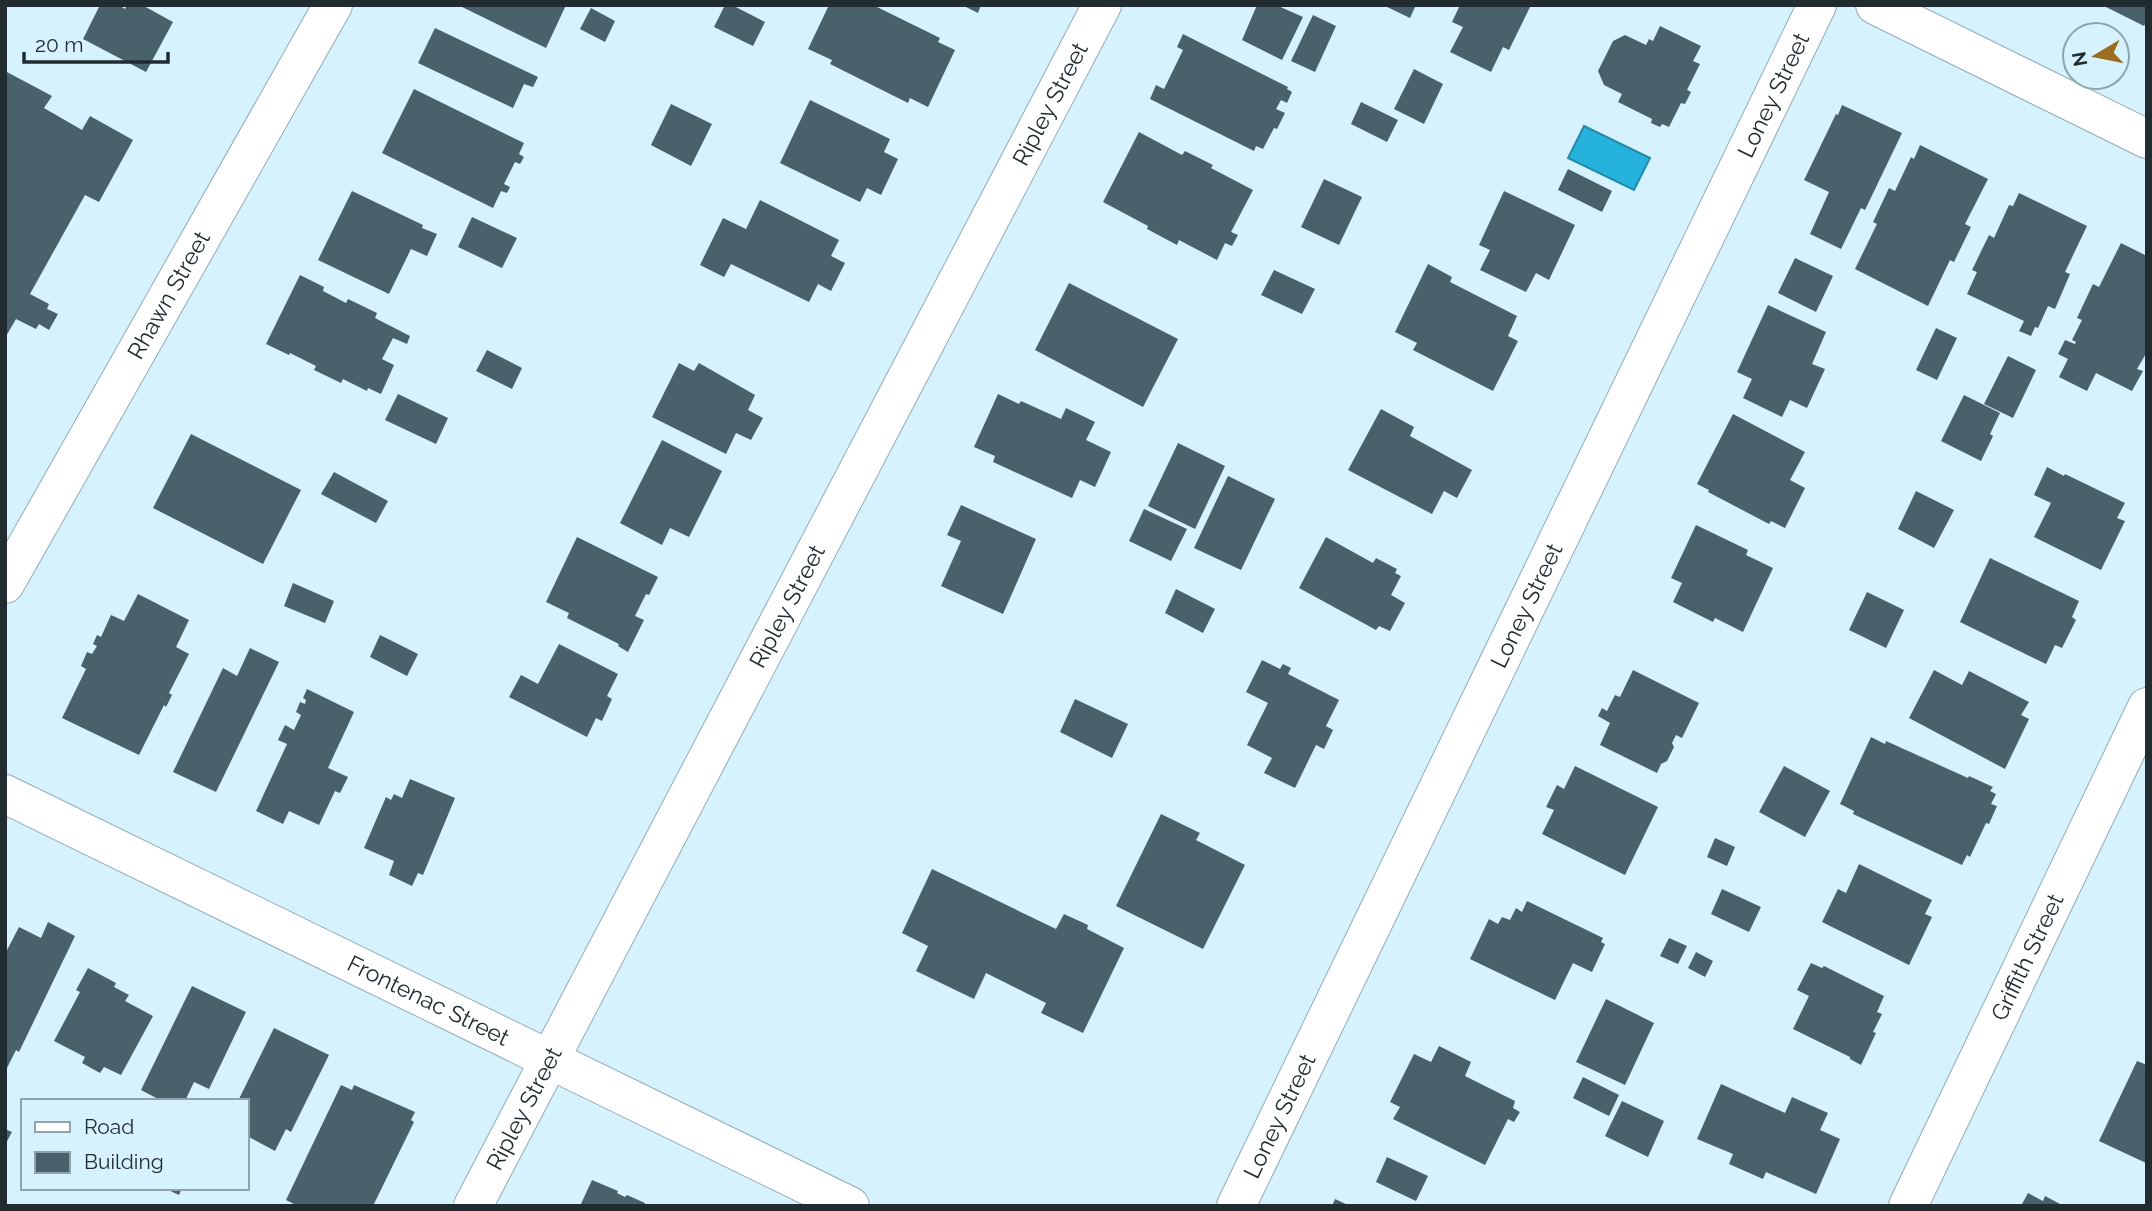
<svg xmlns="http://www.w3.org/2000/svg" width="2152" height="1211" viewBox="0 0 2152 1211" font-family="Raleway,sans-serif">
  <style>
    .water { fill: #25b2dc; stroke: #248aa8; stroke-width: 2 }
    .building { fill: #49616b }
    .lines { fill: none; stroke-linecap: round; stroke-linejoin: round }
    .minor-casing { stroke: #91acb7; stroke-width: 40 }
    .secondary-casing { stroke: #91acb7; stroke-width: 40 }
    .minor { stroke: #fff; stroke-width: 38 }
    .secondary { stroke: #fff; stroke-width: 38 }
    .labels { text-anchor: middle; stroke-width: 7; stroke-linejoin: round; paint-order: stroke }
    .street-label { font-size: 23px; fill: #212c30; stroke: #d6f2fe }
  </style>
  <rect width="100%" height="100%" fill="#d6f2fe"/>
  <path class="water" d="M 1584,126 L 1650,158 L 1634,190 L 1568,158 Z"/>
  <path class="building" d="M 100,5 L 119,5 L 125,9 L 127,5 L 142,5 L 173,22 L 146,72 L 83,39 Z
    M 458,5 L 566,5 L 546,48 Z
    M 725,5 L 732,5 L 765,22 L 753,46 L 714,27 Z
    M 829,5 L 873,5 L 940,38 L 938,42 L 955,50 L 928,107 L 910,98 L 908,103 L 830,64 L 832,60 L 808,49 Z
    M 962,5 L 981,5 L 978,13 Z
    M 1257,5 L 1276,5 L 1303,17 L 1282,60 L 1242,40 Z
    M 1383,5 L 1416,5 L 1410,18 Z
    M 1460,5 L 1531,5 L 1509,50 L 1503,47 L 1491,72 L 1450,52 L 1463,27 L 1452,22 Z
    M 2102,5 L 2147,5 L 2147,21 L 2144,26 Z
    M 591,8 L 615,21 L 605,42 L 580,29 Z
    M 1313,15 L 1336,26 L 1315,72 L 1291,61 Z
    M 1660,26 L 1701,46 L 1693,61 L 1700,64 L 1687,90 L 1691,92 L 1685,104 L 1681,103 L 1669,127 L 1662,124 L 1660,127 L 1651,123 L 1652,119 L 1618,102 L 1622,94 L 1604,85 L 1598,71 L 1613,41 L 1625,35 L 1646,45 L 1649,39 L 1653,41 Z
    M 435,28 L 538,77 L 533,87 L 524,84 L 513,108 L 418,63 Z
    M 1183,34 L 1288,87 L 1287,89 L 1292,92 L 1287,103 L 1281,100 L 1276,109 L 1285,113 L 1277,129 L 1274,128 L 1263,149 L 1256,146 L 1254,151 L 1150,99 L 1156,85 L 1164,89 L 1183,50 L 1177,47 Z
    M 1414,69 L 1443,84 L 1424,124 L 1394,109 Z
    M 5,71 L 52,96 L 44,108 L 82,130 L 90,116 L 133,140 L 99,202 L 85,195 L 30,294 L 49,304 L 47,309 L 58,314 L 49,330 L 39,324 L 36,329 L 16,319 L 5,338 Z
    M 414,89 L 524,143 L 519,154 L 524,157 L 520,164 L 515,162 L 504,184 L 510,187 L 507,193 L 501,191 L 493,208 L 382,153 Z
    M 810,100 L 890,139 L 884,152 L 898,159 L 881,195 L 867,188 L 860,202 L 780,163 Z
    M 1361,102 L 1398,120 L 1387,142 L 1351,124 Z
    M 671,104 L 712,124 L 691,166 L 651,145 Z
    M 1842,105 L 1902,133 L 1865,210 L 1861,208 L 1841,249 L 1810,234 L 1829,192 L 1804,180 L 1836,114 L 1838,115 Z
    M 1139,132 L 1182,155 L 1185,151 L 1213,165 L 1211,168 L 1253,190 L 1231,232 L 1238,235 L 1232,246 L 1225,243 L 1217,260 L 1179,240 L 1177,245 L 1147,229 L 1148,226 L 1103,202 Z
    M 1920,145 L 1988,179 L 1965,224 L 1971,227 L 1954,262 L 1950,260 L 1928,306 L 1855,269 L 1877,224 L 1873,222 L 1889,188 L 1895,191 L 1911,157 L 1914,159 Z
    M 1568,169 L 1612,191 L 1602,212 L 1558,190 Z
    M 1324,179 L 1362,197 L 1339,245 L 1301,227 Z
    M 352,191 L 423,225 L 422,228 L 437,234 L 427,256 L 411,249 L 389,294 L 318,260 Z
    M 1504,191 L 1575,225 L 1549,280 L 1536,273 L 1526,292 L 1480,270 L 1490,250 L 1479,245 Z
    M 2019,193 L 2087,226 L 2065,272 L 2070,274 L 2055,309 L 2048,306 L 2038,328 L 2035,327 L 2031,336 L 2019,331 L 2024,321 L 1967,294 L 1977,272 L 1972,270 L 1989,235 L 1994,238 L 2009,205 L 2013,206 Z
    M 760,200 L 839,240 L 831,256 L 845,263 L 831,291 L 818,284 L 809,302 L 731,264 L 724,277 L 700,265 L 723,218 L 746,229 Z
    M 472,217 L 517,238 L 502,268 L 458,247 Z
    M 2121,243 L 2147,256 L 2147,352 L 2137,369 L 2143,371 L 2132,391 L 2096,373 L 2087,391 L 2059,377 L 2068,359 L 2058,354 L 2065,340 L 2075,344 L 2076,342 L 2072,340 L 2082,320 L 2077,318 L 2093,284 L 2099,287 Z
    M 1795,258 L 1833,276 L 1816,312 L 1778,293 Z
    M 1428,264 L 1452,277 L 1450,282 L 1517,316 L 1508,336 L 1518,341 L 1493,391 L 1413,350 L 1417,343 L 1395,332 Z
    M 1274,270 L 1315,289 L 1302,314 L 1261,295 Z
    M 300,275 L 324,287 L 323,291 L 346,303 L 348,299 L 377,313 L 375,318 L 410,336 L 407,344 L 393,338 L 382,359 L 394,365 L 381,394 L 368,388 L 367,391 L 343,379 L 341,383 L 314,370 L 316,366 L 290,353 L 289,355 L 266,344 Z
    M 1069,283 L 1178,339 L 1143,407 L 1035,350 Z
    M 1768,305 L 1826,332 L 1812,364 L 1825,369 L 1807,408 L 1790,400 L 1782,417 L 1743,398 L 1752,379 L 1737,372 Z
    M 1936,328 L 1957,338 L 1937,380 L 1916,370 Z
    M 487,350 L 522,368 L 512,389 L 476,371 Z
    M 2008,356 L 2036,370 L 2013,418 L 1984,404 Z
    M 679,363 L 694,371 L 699,363 L 755,395 L 748,410 L 763,418 L 751,440 L 736,433 L 726,454 L 652,417 Z
    M 398,394 L 448,418 L 436,444 L 385,420 Z
    M 998,394 L 1019,404 L 1021,401 L 1061,419 L 1066,408 L 1095,422 L 1086,440 L 1111,452 L 1095,487 L 1080,480 L 1072,498 L 993,462 L 995,456 L 974,447 Z
    M 1964,395 L 2000,413 L 1990,434 L 1993,436 L 1981,461 L 1941,441 Z
    M 1381,409 L 1414,427 L 1410,436 L 1472,470 L 1457,498 L 1444,491 L 1432,514 L 1348,470 Z
    M 1733,414 L 1805,452 L 1790,480 L 1805,488 L 1785,528 L 1771,521 L 1769,524 L 1708,492 L 1709,490 L 1697,484 Z
    M 191,434 L 301,490 L 263,564 L 153,508 Z
    M 662,440 L 722,471 L 689,537 L 670,528 L 662,545 L 620,523 Z
    M 1178,443 L 1225,466 L 1195,529 L 1148,506 Z
    M 2047,467 L 2064,476 L 2065,474 L 2125,503 L 2117,518 L 2125,521 L 2101,570 L 2034,537 L 2051,503 L 2034,495 Z
    M 334,472 L 388,501 L 376,523 L 321,494 Z
    M 1228,476 L 1275,499 L 1241,570 L 1194,548 Z
    M 1916,491 L 1954,510 L 1934,548 L 1898,529 Z
    M 961,505 L 1036,539 L 1003,614 L 941,586 L 961,541 L 947,535 Z
    M 1144,509 L 1187,529 L 1171,561 L 1129,541 Z
    M 1696,525 L 1748,550 L 1746,555 L 1773,568 L 1743,632 L 1715,618 L 1713,622 L 1673,602 L 1682,583 L 1671,578 Z
    M 577,537 L 658,577 L 649,595 L 646,594 L 635,616 L 644,620 L 628,652 L 618,646 L 619,644 L 567,618 L 569,613 L 546,602 Z
    M 1326,537 L 1373,563 L 1376,558 L 1397,569 L 1395,573 L 1401,576 L 1391,595 L 1405,603 L 1390,631 L 1379,626 L 1376,630 L 1299,588 Z
    M 1990,558 L 2079,601 L 2072,617 L 2076,620 L 2062,648 L 2055,645 L 2046,664 L 1960,622 Z
    M 293,583 L 334,601 L 325,623 L 284,606 Z
    M 1176,589 L 1215,609 L 1203,633 L 1165,613 Z
    M 1867,592 L 1904,610 L 1886,648 L 1849,630 Z
    M 138,594 L 189,620 L 176,647 L 189,654 L 169,693 L 172,695 L 166,707 L 164,705 L 139,755 L 62,718 L 86,669 L 81,666 L 87,652 L 92,654 L 97,646 L 93,644 L 97,635 L 101,637 L 111,615 L 124,621 Z
    M 380,635 L 418,654 L 407,676 L 370,657 Z
    M 559,644 L 618,674 L 607,696 L 612,699 L 602,721 L 596,718 L 587,737 L 509,697 L 521,675 L 538,684 Z
    M 250,648 L 279,662 L 216,792 L 173,772 L 223,668 L 237,676 Z
    M 1262,660 L 1280,669 L 1283,664 L 1291,668 L 1288,674 L 1339,700 L 1326,726 L 1333,730 L 1324,749 L 1316,745 L 1295,788 L 1264,773 L 1272,758 L 1247,745 L 1268,703 L 1246,692 Z
    M 1633,670 L 1699,703 L 1682,738 L 1676,735 L 1672,743 L 1674,747 L 1667,761 L 1661,764 L 1657,773 L 1600,745 L 1610,723 L 1598,716 L 1602,708 L 1607,711 L 1615,695 L 1620,697 Z
    M 1934,670 L 1962,685 L 1969,671 L 2029,702 L 2021,715 L 2029,719 L 2005,769 L 1909,718 Z
    M 307,689 L 354,712 L 328,768 L 348,777 L 340,793 L 335,791 L 319,825 L 289,811 L 283,824 L 256,811 L 287,744 L 278,740 L 285,725 L 294,730 L 301,715 L 296,712 L 300,702 L 305,704 L 306,700 L 303,698 Z
    M 1075,699 L 1128,724 L 1112,758 L 1060,732 Z
    M 1871,737 L 1885,744 L 1886,741 L 1968,778 L 1969,776 L 1993,787 L 1990,791 L 1996,794 L 1991,804 L 1997,806 L 1989,824 L 1986,823 L 1970,857 L 1967,855 L 1962,865 L 1853,814 L 1854,811 L 1840,804 Z
    M 1575,766 L 1658,807 L 1625,875 L 1542,834 L 1554,810 L 1546,807 L 1557,785 L 1564,789 Z
    M 1784,766 L 1830,791 L 1805,837 L 1759,812 Z
    M 410,779 L 455,798 L 423,875 L 418,873 L 412,886 L 389,875 L 394,861 L 364,848 L 386,797 L 391,800 L 394,794 L 402,798 Z
    M 1161,814 L 1200,833 L 1196,840 L 1245,865 L 1203,949 L 1116,906 Z
    M 1715,838 L 1735,847 L 1727,866 L 1707,857 Z
    M 1859,864 L 1932,900 L 1925,914 L 1932,917 L 1909,965 L 1822,922 L 1838,889 L 1846,893 Z
    M 932,869 L 1056,929 L 1064,914 L 1088,925 L 1087,929 L 1124,948 L 1083,1033 L 1041,1013 L 1046,1003 L 986,973 L 974,999 L 916,971 L 928,946 L 902,933 Z
    M 1722,889 L 1761,907 L 1749,932 L 1711,914 Z
    M 1527,901 L 1603,938 L 1601,942 L 1605,944 L 1592,972 L 1573,963 L 1555,1000 L 1470,959 L 1489,919 L 1498,924 L 1502,917 L 1510,920 L 1516,908 L 1522,912 Z
    M 48,922 L 75,936 L 19,1052 L 16,1050 L 5,1072 L 5,954 L 19,927 L 41,938 Z
    M 1669,938 L 1687,946 L 1678,964 L 1660,956 Z
    M 1696,952 L 1713,961 L 1705,977 L 1688,968 Z
    M 1811,963 L 1822,968 L 1824,966 L 1884,996 L 1877,1012 L 1882,1014 L 1873,1032 L 1876,1033 L 1861,1065 L 1850,1059 L 1850,1057 L 1793,1029 L 1809,996 L 1797,990 Z
    M 88,968 L 116,983 L 114,987 L 129,995 L 125,1001 L 153,1016 L 121,1075 L 104,1067 L 100,1073 L 82,1063 L 85,1057 L 54,1041 L 80,992 L 76,990 Z
    M 192,986 L 246,1012 L 209,1089 L 194,1082 L 185,1101 L 162,1101 L 141,1090 Z
    M 1606,999 L 1654,1023 L 1625,1085 L 1576,1062 Z
    M 274,1028 L 329,1055 L 291,1132 L 286,1129 L 275,1151 L 247,1136 L 247,1101 L 238,1101 Z
    M 1439,1046 L 1471,1062 L 1465,1076 L 1515,1101 L 1513,1108 L 1520,1112 L 1514,1122 L 1508,1119 L 1485,1165 L 1393,1119 L 1400,1107 L 1390,1102 L 1414,1054 L 1431,1062 Z
    M 2137,1061 L 2147,1065 L 2146,1163 L 2099,1141 Z
    M 1583,1077 L 1619,1095 L 1609,1116 L 1573,1098 Z
    M 1721,1084 L 1785,1113 L 1792,1097 L 1828,1113 L 1820,1130 L 1840,1139 L 1816,1194 L 1766,1172 L 1763,1179 L 1729,1164 L 1733,1154 L 1697,1139 Z
    M 341,1085 L 352,1090 L 354,1085 L 415,1112 L 411,1120 L 414,1122 L 373,1206 L 298,1206 L 286,1200 Z
    M 1622,1101 L 1664,1121 L 1648,1157 L 1605,1136 Z
    M 5,1129 L 12,1132 L 5,1145 Z
    M 1387,1157 L 1428,1176 L 1416,1201 L 1376,1182 Z
    M 592,1180 L 618,1191 L 617,1193 L 625,1197 L 627,1195 L 645,1203 L 644,1206 L 580,1206 Z
    M 164,1188 L 182,1188 L 179,1195 Z
    M 2028,1193 L 2043,1201 L 2045,1196 L 2064,1206 L 2021,1206 Z
    M 1335,1199 L 1350,1206 L 1332,1206 Z"/>
  <g class="lines">
    <g class="minor-casing">
      <g id="minor">
        <path d="M 1875,5 L 2147,139"/>
        <path id="s1" d="M 5,794 L 850,1206"/>
        <path id="s2" d="M 473,1206 L 1102,5"/>
        <path id="s3" d="M 1236,1206 L 1817,5"/>
        <path id="s4" d="M 1908,1206 L 2147,707"/>
      </g>
    </g>
    <g class="secondary-casing">
      <g id="secondary">
        <path id="s5" d="M 5,584 L 333,5"/>
      </g>
    </g>
    <use href="#minor" class="minor"/>
    <use href="#secondary" class="secondary"/>
  </g>
  <g class="labels">
    <g class="street-label">
      <text dy="8" stroke="none"><textPath href="#s3" startOffset="1234">Loney Street</textPath></text>
      <text dy="8" stroke="none"><textPath href="#s2" startOffset="1244">Ripley Street</textPath></text>
      <text dy="8" stroke="none"><textPath href="#s5" startOffset="332">Rhawn Street</textPath></text>
      <text dy="8" stroke="none"><textPath href="#s2" startOffset="677">Ripley Street</textPath></text>
      <text dy="8" stroke="none"><textPath href="#s3" startOffset="667">Loney Street</textPath></text>
      <text dy="8" stroke="none"><textPath href="#s4" startOffset="276">Griffith Street</textPath></text>
      <text dy="8" stroke="none"><textPath href="#s1" startOffset="471">Frontenac Street</textPath></text>
      <text dy="8" stroke="none"><textPath href="#s2" startOffset="110">Ripley Street</textPath></text>
      <text dy="8" stroke="none"><textPath href="#s3" startOffset="100">Loney Street</textPath></text>
    </g>
  </g>
  <rect width="2152" height="1211" fill="none" stroke="#212c30" stroke-width="14"/>
  <rect x="21" y="1099" width="228" height="91" fill="#d6f2fe" stroke="#8ea3ac" stroke-width="2"/>
  <rect x="35" y="1122" width="35" height="10" fill="#ffffff" stroke="#8ea3ac" stroke-width="2"/>
  <text x="84" y="1134" font-size="21" fill="#212c30">Road</text>
  <rect x="35" y="1152" width="35" height="21" fill="#49616b" stroke="#8ea3ac" stroke-width="2"/>
  <text x="84" y="1169" font-size="21" fill="#212c30">Building</text>
  <g transform="translate(2096 56) rotate(260)"><circle r="33" fill="#d6f2fe" stroke="#8ea3ac" stroke-width="2"/>
  <path d="M0-5L12 26L0 18L-12 26Z" fill="#9d6d20"/>
  <text y="-10" font-size="19" font-weight="bold" text-anchor="middle" fill="#212c30">N</text>
  </g>
  <path d="M24 52v10h144v-10" fill="none" stroke="#212c30" stroke-width="3.5"/>
  <text x="35" y="52" font-size="21" fill="#212c30" stroke="#d6f2fe" stroke-width="5" paint-order="stroke">20 m</text>
</svg>
